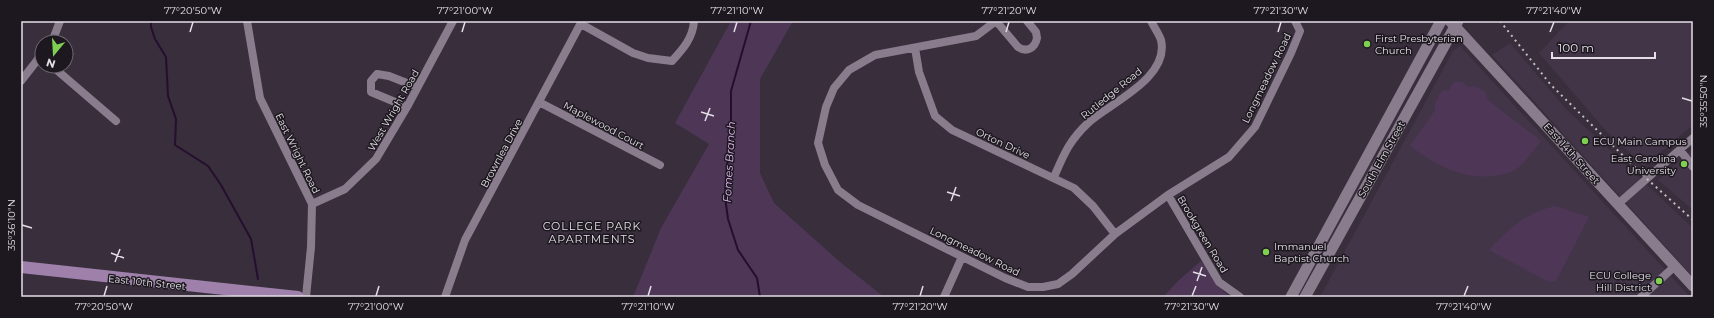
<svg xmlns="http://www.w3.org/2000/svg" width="1714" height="318" viewBox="0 0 1714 318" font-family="Montserrat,sans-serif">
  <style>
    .built { fill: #433548 }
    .green { fill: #4d3656 }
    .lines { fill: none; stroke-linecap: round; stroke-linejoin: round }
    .stream { stroke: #260e2f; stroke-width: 2 }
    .street { stroke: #897d8d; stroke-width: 8 }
    .secondary { stroke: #897d8d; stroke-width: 11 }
    .primary { stroke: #9e80aa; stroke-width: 12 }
    .rail { stroke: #c3bcc5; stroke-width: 2; stroke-dasharray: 2 4; stroke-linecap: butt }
    .ticks { fill: none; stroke: #e4dee6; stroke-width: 1.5 }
    .poi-dot { fill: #7fd052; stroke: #1d181f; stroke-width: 1.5 }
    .labels { text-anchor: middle; stroke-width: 3; stroke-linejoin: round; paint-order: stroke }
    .poi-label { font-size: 10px; fill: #e4dee6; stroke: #1d181f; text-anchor: start }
    .street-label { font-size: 10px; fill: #e4dee6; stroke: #1d181f }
    .water-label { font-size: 11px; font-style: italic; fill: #e3b7f5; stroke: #1d181f }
    .neighbourhood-label { font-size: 11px; letter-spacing: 1px; fill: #e4dee6; stroke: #1d181f }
    .neatline { fill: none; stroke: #e4dee6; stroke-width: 1.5 }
    .ticks-label { font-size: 10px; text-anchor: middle; fill: #e4dee6 }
  </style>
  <rect width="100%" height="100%" fill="#382e3c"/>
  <path class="built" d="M 1569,21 L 1693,21 L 1693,125 L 1644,166 L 1607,132 L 1539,53 Z
    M 1510,43 L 1567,110 L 1693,228 L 1693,277 L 1492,55 Z
    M 1460,46 L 1462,48 L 1690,297 L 1320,297 L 1453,51 Z
    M 1693,149 L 1693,210 L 1658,180 Z"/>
  <path class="green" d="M 731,21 L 793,21 L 760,79 L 760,173 L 774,203 L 839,261 L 884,297 L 633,297 L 661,228 L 709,144 L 675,123 Z
    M 1454,82 L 1462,82 L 1469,87 L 1475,86 L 1485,92 L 1488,100 L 1541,141 C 1534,150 1527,160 1519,167 C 1514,172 1506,174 1499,175 C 1467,182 1435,165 1410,146 L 1435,110 L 1435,103 L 1442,91 L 1449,90 Z
    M 1555,206 L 1589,217 L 1556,281 L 1549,282 L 1489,250 C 1508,229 1527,212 1555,206 Z
    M 1201,261 L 1224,292 L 1232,297 L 1163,297 L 1179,280 Z"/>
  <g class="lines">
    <path class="stream" d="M 151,21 L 151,27 L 155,39 L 166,57 L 168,96 L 176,119 L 175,145 L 208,166 L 221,185 L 251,239 L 258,279
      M 751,21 L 731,91 L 731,142 L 727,165 L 725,197 L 728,219 L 738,250 L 757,278 L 760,297"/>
    <path class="street" d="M 247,21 L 260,98 L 312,204 L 311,247 L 306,297
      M 996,21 L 976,36 L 875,55 L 849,70 L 834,88 L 826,107 L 818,143 L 825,165 L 838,190 L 858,205 L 1005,278 L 1028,287 L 1043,287 L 1058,284 L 1072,274 L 1115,234 L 1168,195 L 1229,157 L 1255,127 L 1291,53 L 1300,31 L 1295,21
      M 996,21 L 1018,47 C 1027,53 1035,48 1037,38 L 1036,32 L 1027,21
      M 581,24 L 633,53 L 648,58 L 672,61 C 683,49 693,38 694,21
      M 52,42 L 60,21
      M 915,48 L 919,72 L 935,116 L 952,130 L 1074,188 L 1093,206 L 1115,234
      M 52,66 L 116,121
      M 21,81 L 42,54
      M 539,102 L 660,165
      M 407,107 L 371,92 L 371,81 L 377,74 L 389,76 L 417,87
      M 1680,150 L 1693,167
      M 1054,177 C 1064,154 1069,141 1088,123 C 1110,103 1170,78 1161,40 C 1159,34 1154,27 1151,21
      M 1168,195 L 1219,282 L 1240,297
      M 312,204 L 345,189 L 376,159 L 407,107 L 453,21
      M 1618,204 L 1693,138
      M 445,297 L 465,240 L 582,21
      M 944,297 L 962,257
      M 1641,297 L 1675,266"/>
    <path class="secondary" d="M 1450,21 L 1693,286
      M 1291,297 L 1441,21
      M 1305,297 L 1458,21"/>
    <path class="primary" d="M 21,267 L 298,297"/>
    <path class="rail" d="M 1500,21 L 1551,85 L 1647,179 L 1693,220"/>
  </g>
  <path class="ticks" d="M 190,32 L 193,22M 462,32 L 465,22M 734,32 L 737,22M 1006,32 L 1009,22M 1278,32 L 1281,22M 1550,32 L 1554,22M 1682,98 L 1692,101M 701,112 L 714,116M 705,121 L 710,108M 947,192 L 960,196M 951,201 L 956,187M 22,225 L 32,228M 111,253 L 124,258M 115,262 L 120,249M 1193,272 L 1206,276M 1197,281 L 1202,267M 104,296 L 107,286M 376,296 L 379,286M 648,296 L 651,286M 920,296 L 923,286M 1192,296 L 1196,286M 1464,296 L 1468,286"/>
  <g class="poi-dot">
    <circle cx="1367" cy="44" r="4"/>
    <circle cx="1585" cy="141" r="4"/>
    <circle cx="1684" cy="164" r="4"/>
    <circle cx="1266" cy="252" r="4"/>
    <circle cx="1659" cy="281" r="4"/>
  </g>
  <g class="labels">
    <g class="poi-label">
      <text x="1375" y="42">First Presbyterian<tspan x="1375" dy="12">Church</tspan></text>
      <text x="1593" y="145">ECU Main Campus</text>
      <text x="1676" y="162" text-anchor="end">East Carolina<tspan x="1676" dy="12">University</tspan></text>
      <text x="1274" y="250">Immanuel<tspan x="1274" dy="12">Baptist Church</tspan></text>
      <text x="1651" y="279" text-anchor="end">ECU College<tspan x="1651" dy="12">Hill District</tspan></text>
    </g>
    <g class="street-label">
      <text transform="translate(1266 78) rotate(-64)" y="4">Longmeadow Road</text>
      <text transform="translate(1111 93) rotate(-39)" y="4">Rutledge Road</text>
      <text transform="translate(393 110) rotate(-60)" y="4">West Wright Road</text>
      <text transform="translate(604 125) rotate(28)" y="4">Maplewood Court</text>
      <text transform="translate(1003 143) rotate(25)" y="4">Orton Drive</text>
      <text transform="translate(298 153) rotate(64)" y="4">East Wright Road</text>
      <text transform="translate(501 153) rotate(-62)" y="4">Brownlea Drive</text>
      <text transform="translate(1572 153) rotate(48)" y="4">East 14th Street</text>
      <text transform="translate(1381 159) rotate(-61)" y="4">South Elm Street</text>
      <text transform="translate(1203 234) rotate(59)" y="4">Brookgreen Road</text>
      <text transform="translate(975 251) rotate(26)" y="4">Longmeadow Road</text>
      <text transform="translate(147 282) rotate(6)" y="4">East 10th Street</text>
    </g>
    <g class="water-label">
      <text transform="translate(729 162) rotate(-87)" y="4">Fomes Branch</text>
    </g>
    <g class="neighbourhood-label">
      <text x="592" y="230">COLLEGE PARK<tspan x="592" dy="13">APARTMENTS</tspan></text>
    </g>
  </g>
  <rect width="1714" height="318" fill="none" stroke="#1d181f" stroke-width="44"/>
  <g transform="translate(54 54) rotate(198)"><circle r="19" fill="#1d181f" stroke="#6d676f"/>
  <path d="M0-3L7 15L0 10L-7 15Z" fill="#7fd052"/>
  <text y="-6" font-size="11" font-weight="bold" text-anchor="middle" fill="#e4dee6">N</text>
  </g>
  <path d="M1552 52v6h103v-6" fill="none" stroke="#e4dee6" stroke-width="2"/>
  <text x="1558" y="52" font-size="12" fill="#e4dee6" stroke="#1d181f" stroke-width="3" paint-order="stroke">100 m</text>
  <rect x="22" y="22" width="1670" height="274" class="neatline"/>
  <g class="ticks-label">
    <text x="193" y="14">77°20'50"W</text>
    <text x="465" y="14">77°21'00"W</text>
    <text x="737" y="14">77°21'10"W</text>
    <text x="1009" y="14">77°21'20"W</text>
    <text x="1281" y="14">77°21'30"W</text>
    <text x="1554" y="14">77°21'40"W</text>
    <text transform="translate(1703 101) rotate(-90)" y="4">35°35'50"N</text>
    <text transform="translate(11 225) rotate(-90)" y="4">35°36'10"N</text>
    <text x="104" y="310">77°20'50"W</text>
    <text x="376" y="310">77°21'00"W</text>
    <text x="648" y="310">77°21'10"W</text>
    <text x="920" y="310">77°21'20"W</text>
    <text x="1192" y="310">77°21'30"W</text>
    <text x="1464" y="310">77°21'40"W</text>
  </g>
</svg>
